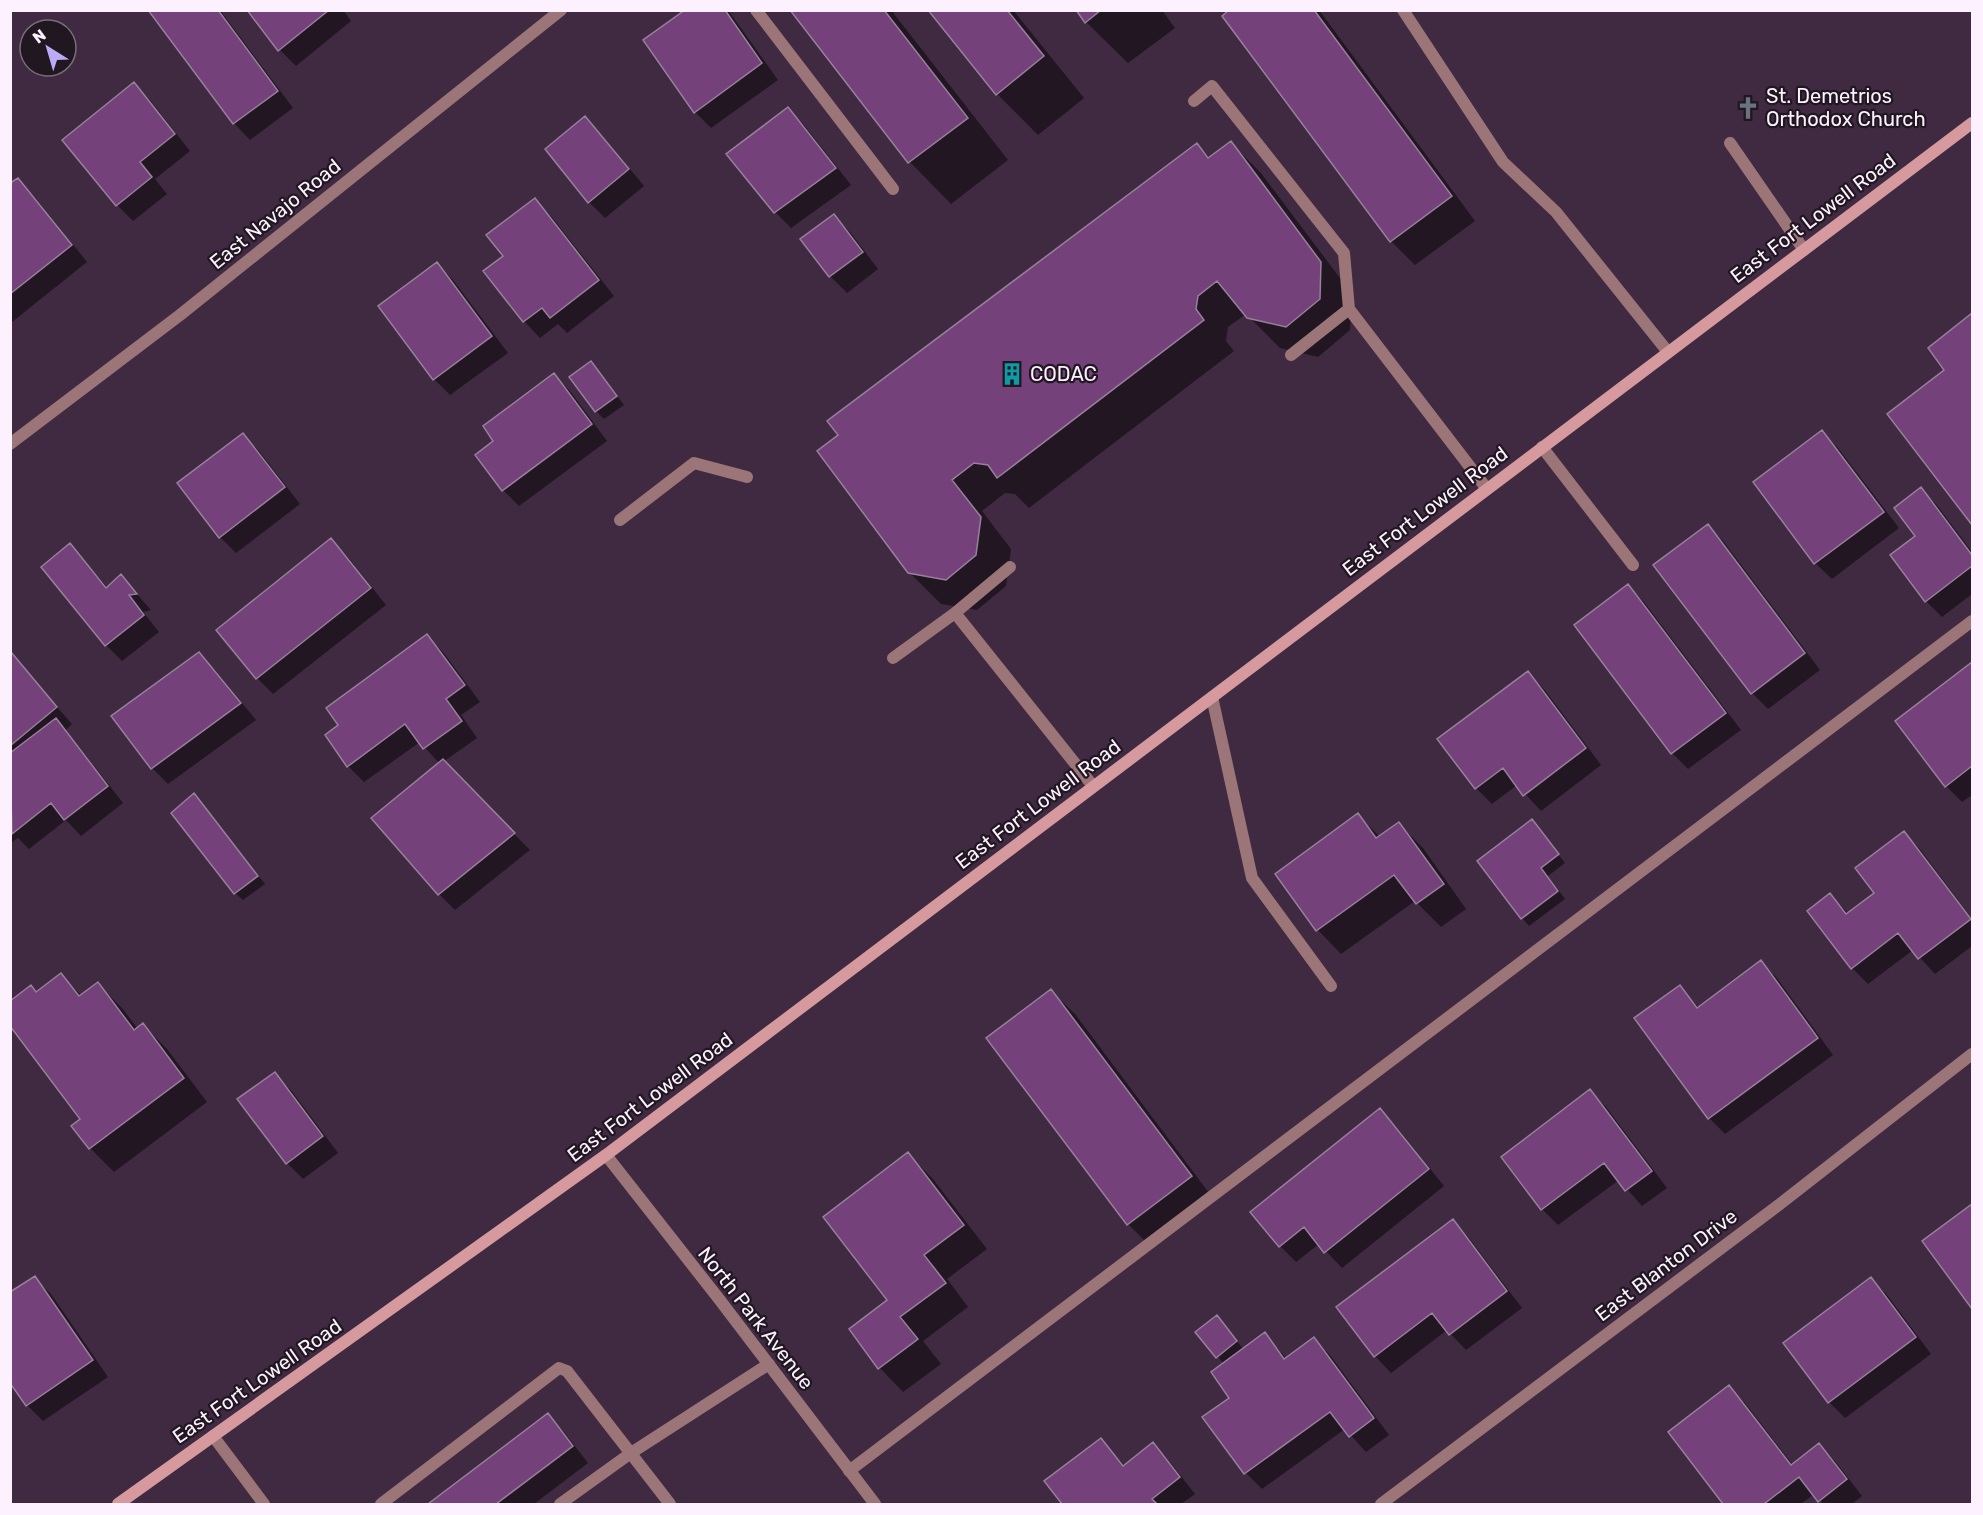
<svg xmlns="http://www.w3.org/2000/svg" width="1983" height="1515" viewBox="0 0 1983 1515" font-family="Rubik,sans-serif">
  <style>
    .shadow { fill: #0007 }
    .building { fill: #74417b; stroke: #98809b; stroke-width: 1.5 }
    .lines { fill: none; stroke-linecap: round; stroke-linejoin: round }
    .service { stroke: #9b7577; stroke-width: 12 }
    .minor { stroke: #9b7577; stroke-width: 12 }
    .tertiary { stroke: #9b7577; stroke-width: 12 }
    .secondary { stroke: #d6999d; stroke-width: 12 }
    .labels { text-anchor: middle; stroke-width: 4.5; stroke-linejoin: round; paint-order: stroke }
    .poi-label { font-size: 20px; fill: #fdf0ff; stroke: #201721; text-anchor: start }
    .street-label { font-size: 20px; fill: #fdf0ff; stroke: #201721 }
  </style>
  <rect width="100%" height="100%" fill="#3f2a41"/>
  <path class="shadow" d="M 150,10 L 220,10 L 293,108 L 250,140 L 234,123 Z
    M 249,10 L 343,10 L 351,21 L 296,66 L 280,50 Z
    M 687,10 L 728,10 L 778,80 L 711,128 L 695,112 Z
    M 792,10 L 891,10 L 1008,160 L 951,204 L 910,162 Z
    M 930,10 L 1013,10 L 1084,98 L 1038,135 L 997,94 Z
    M 1078,10 L 1162,10 L 1175,28 L 1128,63 L 1086,22 Z
    M 1232,10 L 1319,10 L 1475,221 L 1415,265 L 1391,241 Z
    M 134,84 L 150,100 L 190,151 L 155,179 L 167,194 L 133,221 L 117,205 Z
    M 788,109 L 804,125 L 851,185 L 791,228 L 775,212 Z
    M 585,118 L 601,134 L 644,186 L 605,218 L 589,202 Z
    M 1231,143 L 1261,173 L 1352,294 L 1350,330 L 1318,357 L 1280,348 L 1246,314 L 1228,327 L 1226,341 L 1234,351 L 1029,508 L 1015,494 L 1005,493 L 982,511 L 1011,549 L 1006,586 L 977,610 L 941,604 L 909,572 L 819,451 L 1197,145 L 1210,158 Z
    M 17,180 L 34,196 L 87,262 L 12,322 L 10,320 L 10,185 Z
    M 535,200 L 551,216 L 614,296 L 567,333 L 558,324 L 540,338 L 524,321 L 486,271 L 505,257 Z
    M 834,216 L 850,232 L 878,269 L 847,293 L 830,276 L 802,239 Z
    M 437,264 L 453,280 L 508,353 L 450,395 L 434,379 Z
    M 1972,315 L 1972,522 L 1889,414 L 1946,370 L 1930,349 Z
    M 598,371 L 624,405 L 604,419 L 596,411 Z
    M 554,375 L 570,391 L 607,441 L 519,506 L 503,490 L 495,441 Z
    M 1822,432 L 1838,448 L 1899,528 L 1832,579 L 1815,563 Z
    M 243,435 L 259,451 L 300,504 L 236,553 L 220,537 L 179,484 Z
    M 1921,489 L 1937,505 L 1972,552 L 1972,594 L 1942,617 L 1926,601 L 1917,536 Z
    M 1708,526 L 1724,542 L 1820,670 L 1768,709 L 1752,693 Z
    M 331,540 L 347,556 L 386,605 L 273,694 L 257,678 Z
    M 70,545 L 108,588 L 121,576 L 151,610 L 143,612 L 159,632 L 122,661 L 106,645 Z
    M 1628,586 L 1644,602 L 1741,730 L 1688,769 L 1672,753 L 1576,626 Z
    M 427,636 L 443,652 L 480,702 L 461,715 L 477,738 L 443,762 L 530,850 L 455,910 L 439,894 L 440,764 L 420,742 L 364,782 L 348,766 L 327,736 L 340,725 Z
    M 10,654 L 72,724 L 66,730 L 123,803 L 81,836 L 66,820 L 29,849 L 18,838 L 10,843 Z
    M 199,654 L 215,670 L 256,720 L 168,784 L 152,768 Z
    M 1972,664 L 1972,795 L 1962,802 L 1946,786 L 1897,721 Z
    M 1528,673 L 1544,689 L 1601,765 L 1541,811 L 1517,785 L 1492,804 L 1476,788 Z
    M 194,795 L 265,884 L 243,900 L 235,893 Z
    M 1358,815 L 1380,837 L 1399,824 L 1423,848 L 1466,909 L 1441,927 L 1415,901 L 1341,954 L 1318,930 L 1277,874 Z
    M 1532,821 L 1565,863 L 1548,876 L 1565,899 L 1529,926 L 1522,918 Z
    M 1904,833 L 1920,849 L 1972,919 L 1972,946 L 1935,974 L 1913,950 L 1868,984 L 1852,968 L 1830,895 L 1849,914 L 1876,893 Z
    M 1761,962 L 1777,978 L 1833,1055 L 1725,1134 L 1709,1118 L 1680,987 L 1699,1008 Z
    M 61,975 L 82,996 L 98,984 L 122,1008 L 138,1029 L 143,1025 L 167,1049 L 207,1102 L 114,1172 L 90,1148 L 73,1126 L 83,1119 L 37,993 Z
    M 1051,991 L 1075,1014 L 1215,1201 L 1152,1248 L 1128,1224 L 988,1038 Z
    M 275,1074 L 291,1090 L 338,1153 L 303,1179 L 287,1163 Z
    M 1590,1091 L 1606,1107 L 1667,1188 L 1642,1206 L 1619,1180 L 1558,1225 L 1542,1209 L 1503,1157 Z
    M 1380,1110 L 1396,1126 L 1444,1186 L 1342,1268 L 1319,1244 L 1296,1262 L 1280,1246 Z
    M 908,1154 L 932,1178 L 987,1249 L 947,1279 L 968,1307 L 923,1341 L 941,1364 L 903,1392 L 880,1368 Z
    M 1972,1206 L 1972,1306 L 1924,1241 Z
    M 1453,1221 L 1469,1238 L 1522,1308 L 1466,1350 L 1447,1330 L 1391,1373 L 1375,1356 L 1338,1308 Z
    M 34,1278 L 51,1294 L 108,1377 L 43,1421 L 27,1405 Z
    M 1871,1279 L 1887,1295 L 1931,1354 L 1845,1418 L 1829,1402 Z
    M 1224,1325 L 1244,1350 L 1265,1334 L 1287,1359 L 1314,1339 L 1330,1355 L 1389,1435 L 1366,1452 L 1345,1429 L 1262,1489 L 1246,1473 L 1204,1417 L 1231,1398 L 1224,1364 L 1197,1332 Z
    M 1729,1387 L 1745,1403 L 1793,1465 L 1819,1445 L 1835,1461 L 1862,1496 L 1852,1504 L 1823,1504 L 1814,1494 L 1801,1504 L 1725,1504 L 1670,1432 Z
    M 548,1415 L 564,1432 L 588,1463 L 534,1504 L 430,1504 Z
    M 1101,1440 L 1125,1466 L 1153,1444 L 1169,1461 L 1195,1494 L 1181,1504 L 1064,1504 L 1046,1482 Z"/>
  <path class="building" d="M 148,10 L 218,10 L 278,91 L 233,124 Z
    M 247,10 L 329,10 L 278,51 Z
    M 685,10 L 725,10 L 762,63 L 694,113 L 643,40 Z
    M 790,10 L 884,10 L 968,118 L 908,163 Z
    M 928,10 L 1007,10 L 1044,56 L 996,95 Z
    M 1076,10 L 1101,10 L 1085,23 Z
    M 1229,10 L 1314,10 L 1452,196 L 1390,242 L 1222,16 Z
    M 134,82 L 175,134 L 140,162 L 152,177 L 116,206 L 62,140 Z
    M 788,107 L 836,168 L 774,213 L 726,154 Z
    M 585,116 L 629,169 L 588,203 L 545,149 Z
    M 1231,141 L 1321,262 L 1320,299 L 1286,327 L 1247,318 L 1217,281 L 1198,296 L 1196,309 L 1204,320 L 997,478 L 988,465 L 974,463 L 952,480 L 981,517 L 976,555 L 946,580 L 908,573 L 817,451 L 838,435 L 827,421 L 1197,143 L 1208,158 Z
    M 18,178 L 72,245 L 10,294 L 10,183 Z
    M 535,198 L 599,280 L 550,318 L 542,308 L 523,322 L 483,271 L 503,256 L 486,235 Z
    M 834,214 L 863,252 L 829,277 L 800,239 Z
    M 437,262 L 492,336 L 433,380 L 378,306 Z
    M 1972,313 L 1972,525 L 1887,414 L 1944,370 L 1928,348 Z
    M 591,361 L 617,396 L 595,412 L 569,377 Z
    M 554,373 L 592,424 L 502,491 L 475,455 L 493,441 L 483,426 Z
    M 1822,430 L 1884,512 L 1814,564 L 1753,482 Z
    M 243,433 L 285,487 L 219,538 L 177,483 Z
    M 1921,487 L 1972,555 L 1972,566 L 1925,602 L 1890,555 L 1915,536 L 1894,508 Z
    M 1708,524 L 1805,653 L 1751,694 L 1653,565 Z
    M 331,538 L 371,588 L 256,679 L 216,630 Z
    M 70,543 L 106,588 L 121,574 L 137,594 L 129,595 L 144,615 L 105,646 L 41,567 Z
    M 1628,584 L 1726,713 L 1671,754 L 1574,625 Z
    M 427,634 L 465,685 L 446,699 L 462,721 L 423,749 L 405,724 L 347,767 L 325,735 L 338,725 L 326,708 Z
    M 11,652 L 57,707 L 10,746 L 10,652 Z
    M 199,652 L 241,703 L 151,769 L 111,716 Z
    M 1972,662 L 1972,766 L 1945,787 L 1895,721 Z
    M 1528,671 L 1586,748 L 1523,796 L 1503,768 L 1475,789 L 1437,739 Z
    M 56,718 L 108,786 L 64,820 L 51,803 L 12,834 L 10,753 Z
    M 443,759 L 515,833 L 438,895 L 371,818 Z
    M 194,793 L 258,876 L 234,894 L 171,813 Z
    M 1358,813 L 1376,838 L 1399,822 L 1444,884 L 1416,904 L 1394,875 L 1316,931 L 1275,874 Z
    M 1532,819 L 1559,854 L 1541,868 L 1558,891 L 1521,919 L 1477,861 Z
    M 1904,831 L 1971,919 L 1918,959 L 1898,933 L 1851,969 L 1807,911 L 1830,893 L 1846,914 L 1874,893 L 1855,868 Z
    M 1761,960 L 1818,1038 L 1708,1119 L 1634,1018 L 1680,985 L 1697,1008 Z
    M 61,973 L 79,996 L 98,982 L 134,1030 L 143,1023 L 184,1078 L 89,1149 L 71,1126 L 80,1119 L 10,1026 L 10,1001 L 31,985 L 36,992 Z
    M 1051,989 L 1192,1176 L 1127,1225 L 986,1038 Z
    M 275,1072 L 323,1136 L 286,1164 L 237,1099 Z
    M 1590,1089 L 1652,1171 L 1625,1191 L 1604,1163 L 1541,1210 L 1501,1157 Z
    M 1380,1108 L 1429,1169 L 1324,1253 L 1304,1227 L 1279,1247 L 1250,1212 Z
    M 908,1152 L 964,1225 L 924,1255 L 946,1283 L 900,1317 L 918,1339 L 878,1369 L 849,1329 L 887,1300 L 823,1217 Z
    M 1972,1204 L 1972,1309 L 1922,1241 Z
    M 1453,1219 L 1507,1291 L 1449,1335 L 1432,1313 L 1374,1357 L 1336,1307 Z
    M 35,1276 L 93,1360 L 26,1406 L 10,1383 L 10,1292 Z
    M 1871,1277 L 1916,1337 L 1828,1403 L 1783,1343 Z
    M 1217,1315 L 1237,1341 L 1216,1358 L 1195,1332 Z
    M 1265,1332 L 1284,1359 L 1314,1337 L 1374,1418 L 1349,1437 L 1330,1412 L 1244,1474 L 1202,1417 L 1229,1398 L 1211,1372 Z
    M 1729,1385 L 1791,1465 L 1819,1443 L 1847,1479 L 1818,1502 L 1799,1477 L 1764,1504 L 1723,1504 L 1668,1432 Z
    M 548,1413 L 573,1446 L 496,1504 L 428,1504 Z
    M 1101,1438 L 1123,1466 L 1153,1442 L 1180,1477 L 1152,1499 L 1157,1504 L 1062,1504 L 1044,1481 Z"/>
  <g class="lines">
    <path class="service" d="M 756,10 L 893,189
      M 1403,10 L 1503,162 L 1556,212 L 1668,352
      M 1194,101 L 1212,86 L 1344,253 L 1349,309 L 1487,489
      M 1730,143 L 1804,250
      M 1291,355 L 1349,309
      M 1542,447 L 1633,565
      M 620,520 L 694,463 L 747,477
      M 1010,567 L 955,613 L 1093,786
      M 893,658 L 955,613
      M 1212,697 L 1252,878 L 1331,986
      M 213,1436 L 264,1504
      M 849,1471 L 1972,621
      M 381,1504 L 559,1368 L 567,1371 L 670,1504
      M 560,1504 L 631,1453 L 769,1364"/>
    <path class="minor" d="M 10,444 L 180,315 L 561,10
      M 1381,1504 L 1780,1204 L 1972,1054"/>
    <path class="tertiary" d="M 606,1155 L 719,1299 L 875,1504"/>
    <path class="secondary" d="M 118,1504 L 606,1155 L 1972,123"/>
  </g>
  <defs>
    <g id="church-bare" transform="scale(1.8)"><path d="M-1.2-6h2.4v3.5h3.3v2.4h-3.3V6h-2.4V-.1h-3.3v-2.4h3.3Z" fill="#6b7280" stroke="#201721" stroke-width="2.5" paint-order="stroke"/></g>
    <g id="building-bare" transform="scale(1.8)"><path d="M-4-6H4V6H1V3H-1V6H-4ZM-2.5-4.3h1.7v1.8h-1.7ZM.8-4.3h1.7v1.8H.8ZM-2.5-1h1.7V.8h-1.7ZM.8-1h1.7V.8H.8Z" fill="#0f9aa8" stroke="#201721" stroke-width="2.5" paint-order="stroke"/></g>
  </defs>
  <g fill-rule="evenodd">
    <use href="#church-bare" x="1748" y="108"/>
    <use href="#building-bare" x="1012" y="374"/>
  </g>
  <g class="labels">
    <g class="poi-label">
      <text x="1766" y="103">St. Demetrios<tspan x="1766" dy="23">Orthodox Church</tspan></text>
      <text x="1030" y="381">CODAC</text>
    </g>
    <g class="street-label">
      <text transform="translate(275 214) rotate(-39)" y="7">East Navajo Road</text>
      <text transform="translate(1813 218) rotate(-37)" y="7">East Fort Lowell Road</text>
      <text transform="translate(1425 511) rotate(-37)" y="7">East Fort Lowell Road</text>
      <text transform="translate(1038 804) rotate(-37)" y="7">East Fort Lowell Road</text>
      <text transform="translate(650 1097) rotate(-37)" y="7">East Fort Lowell Road</text>
      <text transform="translate(1666 1265) rotate(-37)" y="7">East Blanton Drive</text>
      <text transform="translate(756 1318) rotate(52)" y="7">North Park Avenue</text>
      <text transform="translate(257 1381) rotate(-35)" y="7">East Fort Lowell Road</text>
    </g>
  </g>
  <rect width="1983" height="1515" fill="none" stroke="#fdf0ff" stroke-width="24"/>
  <g transform="translate(48 48) rotate(323)"><circle r="28" fill="#201721" stroke="#786e7a" stroke-width="1.5"/>
  <path d="M0-4.5L10 22L0 15L-10 22Z" fill="#bcaaf6"/>
  <text y="-9" font-size="16" font-weight="bold" text-anchor="middle" fill="#fdf0ff">N</text>
  </g>
</svg>
